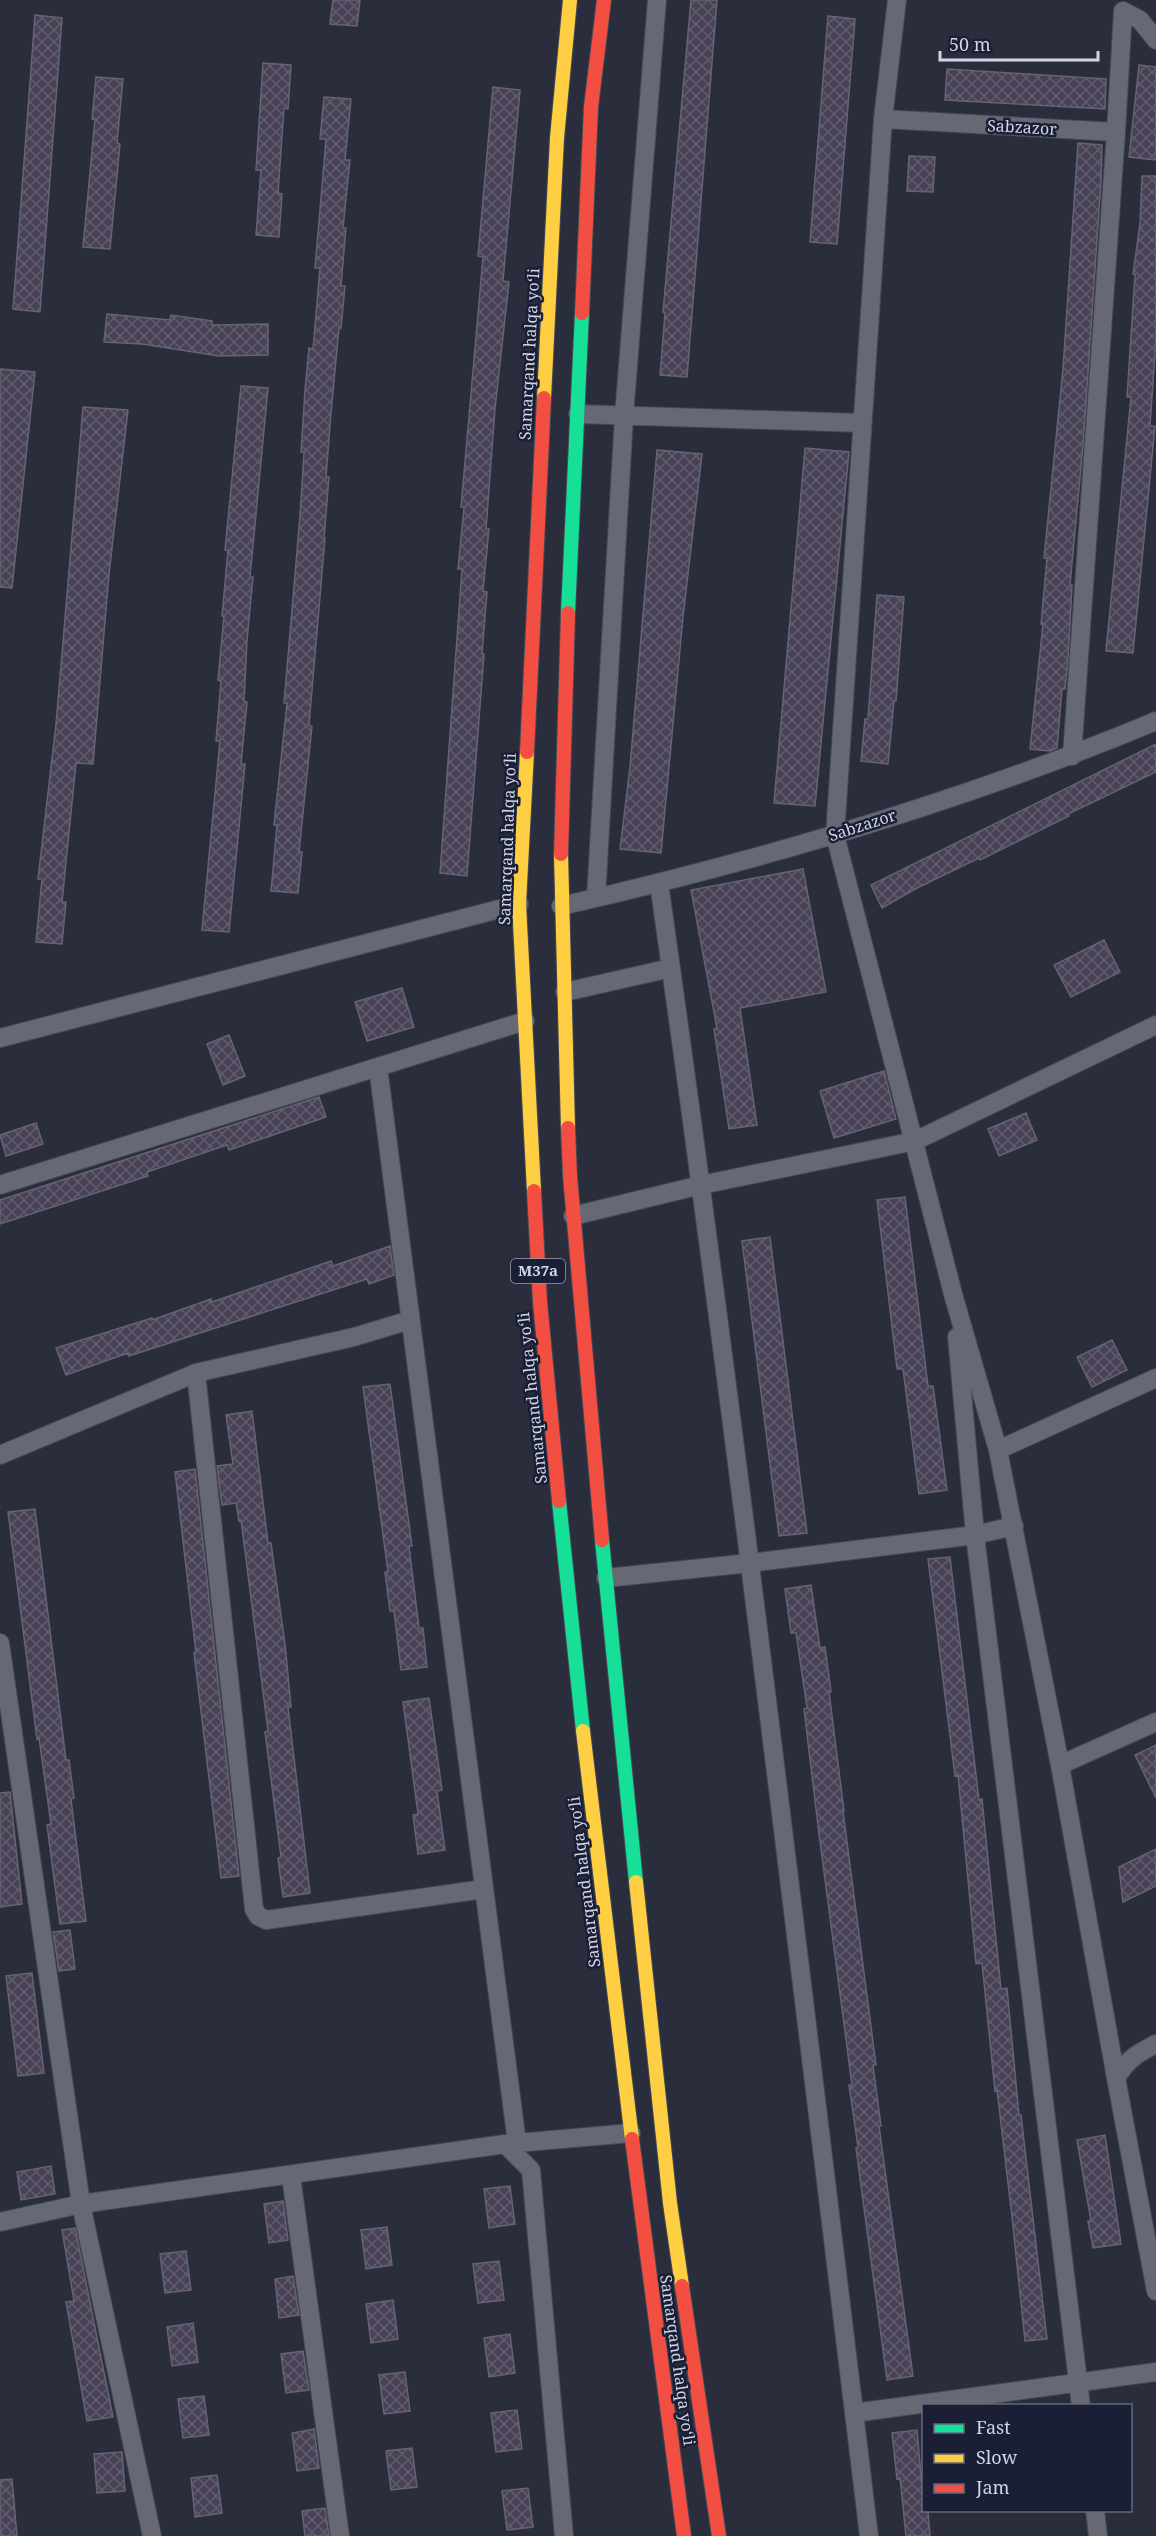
<svg xmlns="http://www.w3.org/2000/svg" width="1156" height="2536" viewBox="0 0 1156 2536" font-family="'Noto Serif',serif">
  <style>
    .building { fill: url(#building-cross-hatch); stroke: #656470; stroke-width: 1.5 }
    .lines { fill: none; stroke-linecap: round; stroke-linejoin: round }
    .street-casing { stroke: #454955; stroke-width: 20 }
    .fast-casing { stroke: #454955; stroke-width: 16 }
    .slow-casing { stroke: #454955; stroke-width: 16 }
    .jam-casing { stroke: #454955; stroke-width: 16 }
    .street { stroke: #666974; stroke-width: 18 }
    .fast { stroke: #16e098; stroke-width: 14 }
    .slow { stroke: #ffcf43; stroke-width: 14 }
    .jam { stroke: #f24e42; stroke-width: 14 }
    .labels { text-anchor: middle; stroke-width: 5; stroke-linejoin: round; paint-order: stroke }
    .shield { fill: #1a1f36; stroke: #9a9eb0; stroke-width: 1.5 }
    .shield-label { font-size: 15px; font-weight: bold; fill: #d1d5e5 }
    .street-label { font-size: 16px; fill: #d1d5e5; stroke: #1a1f36 }
  </style>
  <defs>
    <pattern id="building-cross-hatch" width="8" height="8" patternUnits="userSpaceOnUse" patternTransform="scale(1.5)"><rect width="8" height="8" fill="#494257"/><path d="M0 0l8 8M0 8l8-8" fill="none" stroke="#625c6f"/></pattern>
  </defs>
  <rect width="100%" height="100%" fill="#2a2d3b"/>
  <path class="building" d="M 333,0 L 360,0 L 357,26 L 330,24 Z
    M 691,0 L 717,0 L 687,377 L 660,375 L 665,313 L 663,312 Z
    M 35,15 L 62,18 L 40,312 L 13,309 Z
    M 828,16 L 855,19 L 837,244 L 810,242 Z
    M 263,63 L 291,65 L 288,109 L 284,108 L 278,193 L 282,194 L 279,237 L 256,235 L 261,170 L 256,170 Z
    M 1139,65 L 1156,67 L 1156,160 L 1129,157 Z
    M 947,69 L 1106,79 L 1105,109 L 945,100 Z
    M 96,77 L 123,79 L 117,143 L 120,144 L 110,249 L 83,247 L 95,119 L 92,119 Z
    M 493,87 L 520,90 L 503,281 L 509,282 L 495,409 L 486,529 L 489,529 L 483,591 L 487,592 L 482,654 L 484,654 L 467,876 L 440,873 L 462,569 L 458,569 L 464,507 L 461,507 L 483,257 L 478,256 Z
    M 324,97 L 351,99 L 345,160 L 350,160 L 343,228 L 346,228 L 341,286 L 345,286 L 341,328 L 339,328 L 331,413 L 326,477 L 329,477 L 324,538 L 325,538 L 309,725 L 312,726 L 299,852 L 302,852 L 298,893 L 271,891 L 277,825 L 274,825 L 287,703 L 284,703 L 300,516 L 304,452 L 301,452 L 305,390 L 309,348 L 313,349 L 320,268 L 315,268 L 326,139 L 320,139 Z
    M 1078,143 L 1102,145 L 1101,181 L 1083,445 L 1070,585 L 1072,585 L 1068,659 L 1065,689 L 1062,689 L 1057,748 L 1050,751 L 1030,749 L 1043,624 L 1041,624 L 1047,558 L 1044,558 L 1063,369 Z
    M 909,156 L 935,157 L 933,192 L 907,191 Z
    M 1142,176 L 1156,176 L 1156,338 L 1150,426 L 1155,426 L 1133,653 L 1106,651 L 1131,397 L 1127,397 L 1135,274 L 1133,274 L 1140,224 Z
    M 107,314 L 170,320 L 171,315 L 212,321 L 212,325 L 268,324 L 268,355 L 219,356 L 142,344 L 104,342 Z
    M 0,369 L 35,372 L 12,588 L 0,587 Z
    M 241,386 L 268,388 L 250,577 L 253,577 L 247,641 L 244,701 L 247,702 L 241,764 L 245,764 L 229,932 L 202,930 L 220,741 L 216,741 L 221,681 L 218,680 L 224,616 L 222,616 L 228,550 L 225,550 Z
    M 83,407 L 128,410 L 109,574 L 93,764 L 76,763 L 62,902 L 66,902 L 62,944 L 36,942 L 42,879 L 38,879 L 56,724 Z
    M 805,448 L 849,452 L 815,806 L 774,803 Z
    M 657,450 L 702,454 L 683,617 L 661,853 L 620,849 L 630,767 Z
    M 877,595 L 904,597 L 896,701 L 894,701 L 888,764 L 861,761 L 865,719 L 868,719 Z
    M 1156,744 L 1156,772 L 1068,814 L 1069,816 L 980,860 L 979,858 L 917,888 L 882,908 L 871,885 Z
    M 803,869 L 826,992 L 740,1008 L 757,1125 L 729,1129 L 714,1029 L 717,1028 L 691,890 Z
    M 1104,940 L 1120,972 L 1071,997 L 1054,965 Z
    M 402,988 L 414,1027 L 367,1041 L 355,1002 Z
    M 229,1035 L 245,1076 L 223,1085 L 207,1044 Z
    M 884,1071 L 896,1119 L 834,1138 L 820,1091 Z
    M 319,1097 L 326,1117 L 229,1150 L 227,1145 L 147,1172 L 148,1176 L 0,1224 L 0,1200 Z
    M 1026,1113 L 1037,1140 L 999,1156 L 988,1129 Z
    M 36,1123 L 43,1144 L 6,1156 L 0,1135 Z
    M 905,1197 L 928,1386 L 933,1386 L 947,1490 L 919,1494 L 903,1369 L 897,1369 L 877,1200 Z
    M 770,1237 L 807,1533 L 779,1536 L 742,1241 Z
    M 390,1246 L 394,1275 L 369,1284 L 367,1279 L 129,1356 L 128,1353 L 66,1375 L 56,1348 L 152,1318 L 152,1320 L 211,1299 L 212,1302 L 331,1261 L 333,1266 Z
    M 1112,1340 L 1127,1370 L 1092,1387 L 1077,1357 Z
    M 390,1384 L 412,1546 L 409,1546 L 419,1628 L 423,1628 L 427,1667 L 401,1670 L 394,1611 L 390,1611 L 385,1572 L 388,1572 L 363,1387 Z
    M 252,1411 L 268,1543 L 271,1543 L 285,1644 L 291,1707 L 288,1707 L 310,1893 L 283,1897 L 278,1858 L 281,1857 L 265,1732 L 268,1731 L 241,1520 L 239,1521 L 236,1503 L 222,1505 L 217,1466 L 233,1464 L 226,1415 Z
    M 195,1469 L 239,1876 L 221,1878 L 194,1653 L 196,1653 L 175,1472 Z
    M 35,1509 L 66,1760 L 69,1760 L 74,1798 L 71,1799 L 86,1921 L 60,1924 L 47,1825 L 51,1824 L 39,1738 L 37,1739 L 8,1512 Z
    M 950,1557 L 979,1800 L 982,1799 L 1001,1989 L 1007,1988 L 1019,2115 L 1021,2115 L 1047,2339 L 1025,2341 L 1012,2217 L 997,2090 L 995,2091 L 982,1963 L 976,1964 L 958,1775 L 955,1776 L 928,1559 Z
    M 811,1585 L 820,1648 L 825,1647 L 831,1692 L 829,1692 L 844,1811 L 843,1811 L 876,2065 L 873,2065 L 881,2126 L 879,2126 L 913,2376 L 887,2380 L 856,2148 L 858,2147 L 849,2085 L 852,2085 L 819,1834 L 804,1709 L 807,1708 L 796,1633 L 791,1633 L 785,1589 Z
    M 429,1698 L 442,1790 L 437,1791 L 445,1850 L 418,1854 L 413,1815 L 418,1814 L 403,1702 Z
    M 1156,1745 L 1156,1798 L 1135,1755 Z
    M 10,1792 L 22,1904 L 0,1907 L 0,1793 Z
    M 1156,1849 L 1156,1886 L 1123,1902 L 1119,1867 Z
    M 70,1930 L 75,1969 L 59,1971 L 53,1932 Z
    M 32,1973 L 44,2073 L 18,2076 L 6,1976 Z
    M 1105,2135 L 1121,2244 L 1093,2248 L 1088,2221 L 1091,2221 L 1077,2140 Z
    M 51,2166 L 55,2194 L 21,2200 L 17,2172 Z
    M 510,2186 L 515,2224 L 489,2228 L 484,2189 Z
    M 283,2201 L 288,2240 L 269,2243 L 264,2204 Z
    M 387,2227 L 392,2265 L 366,2269 L 361,2230 Z
    M 75,2228 L 113,2417 L 87,2421 L 66,2302 L 74,2301 L 62,2230 Z
    M 186,2251 L 191,2290 L 165,2293 L 160,2254 Z
    M 499,2261 L 504,2300 L 478,2303 L 473,2264 Z
    M 293,2276 L 299,2315 L 279,2318 L 275,2279 Z
    M 393,2300 L 398,2339 L 371,2343 L 366,2304 Z
    M 193,2323 L 198,2362 L 172,2366 L 167,2327 Z
    M 510,2334 L 515,2373 L 489,2377 L 484,2338 Z
    M 303,2351 L 309,2390 L 286,2393 L 281,2354 Z
    M 405,2372 L 410,2411 L 384,2414 L 379,2375 Z
    M 204,2396 L 209,2435 L 183,2438 L 178,2399 Z
    M 517,2410 L 522,2449 L 496,2452 L 491,2413 Z
    M 314,2429 L 319,2468 L 297,2471 L 292,2433 Z
    M 917,2430 L 924,2511 L 928,2511 L 930,2536 L 906,2536 L 900,2478 L 897,2479 L 892,2433 Z
    M 412,2448 L 417,2487 L 391,2490 L 386,2451 Z
    M 122,2452 L 125,2491 L 97,2493 L 94,2454 Z
    M 217,2475 L 222,2513 L 195,2517 L 191,2478 Z
    M 12,2479 L 17,2536 L 0,2536 L 0,2480 Z
    M 528,2488 L 533,2527 L 507,2530 L 502,2491 Z
    M 325,2508 L 329,2536 L 305,2536 L 302,2511 Z"/>
  <g class="lines">
    <g class="street-casing">
      <path id="street" d="M 897,0 L 883,119 L 1116,132 L 1123,11 L 1140,20 L 1156,40
        M 883,119 L 835,835 L 953,1294 L 998,1450 L 1060,1765 L 1116,2078
        M 578,414 L 862,423
        M 1072,756 L 1116,132
        M 659,883 C 737,1433 802,1985 869,2536
        M 596,898 L 624,416 L 657,0
        M 561,906 C 763,860 964,801 1156,721
        M 565,992 L 671,968
        M 0,1038 L 519,904
        M 378,1067 L 517,2143
        M 0,1185 L 525,1021
        M 573,1216 L 701,1185 L 915,1141 L 1156,1025
        M 957,1337 L 975,1535 L 1081,2406
        M 196,1373 L 254,1909 L 258,1916 L 266,1920 L 484,1889
        M 998,1450 L 1156,1378
        M 0,1455 L 196,1373 L 354,1337 L 410,1320
        M 606,1578 L 750,1563 L 975,1535 L 1014,1526
        M 0,1643 L 81,2204 L 152,2536
        M 1060,1765 L 1156,1722
        M 1156,2044 C 1136,2054 1128,2059 1116,2078 L 1156,2291
        M 505,2144 L 531,2170 L 564,2536
        M 291,2176 L 340,2536
        M 0,2222 L 81,2204 L 505,2144 L 631,2133
        M 854,2413 L 1156,2372
        M 1095,2510 L 1098,2536"/>
    </g>
    <g class="fast-casing">
      <path id="fast" d="M 568,613 L 582,313
        M 559,1501 L 583,1731
        M 602,1540 L 636,1882"/>
    </g>
    <g class="slow-casing">
      <path id="slow" d="M 544,398 L 557,138 L 570,0
        M 527,752 L 519,904 L 534,1191
        M 561,854 L 568,1128
        M 583,1731 L 632,2139
        M 636,1882 L 670,2203 L 682,2286"/>
    </g>
    <g class="jam-casing">
      <path id="jam" d="M 582,313 L 591,107 L 604,0
        M 527,752 L 544,398
        M 561,854 L 568,613
        M 568,1128 L 570,1176 L 602,1540
        M 534,1191 L 540,1302 L 559,1501
        M 632,2139 L 684,2536
        M 682,2286 L 719,2536"/>
    </g>
    <use href="#street" class="street"/>
    <use href="#fast" class="fast"/>
    <use href="#slow" class="slow"/>
    <use href="#jam" class="jam"/>
  </g>
  <g class="labels">
    <rect class="shield" x="511" y="1259" width="54" height="24" rx="4.5"/>
    <g class="shield-label">
      <text x="538" y="1276">M37a</text>
    </g>
    <g class="street-label">
      <text transform="translate(1022 127) rotate(3)" y="6">Sabzazor</text>
      <text transform="translate(529 354) rotate(-87)" y="6">Samarqand halqa yoʻli</text>
      <text transform="translate(862 825) rotate(-18)" y="6">Sabzazor</text>
      <text transform="translate(507 839) rotate(-88)" y="6">Samarqand halqa yoʻli</text>
      <text transform="translate(532 1398) rotate(-96)" y="6">Samarqand halqa yoʻli</text>
      <text transform="translate(584 1882) rotate(-97)" y="6">Samarqand halqa yoʻli</text>
      <text transform="translate(678 2360) rotate(82)" y="6">Samarqand halqa yoʻli</text>
    </g>
  </g>
  <rect x="922" y="2404" width="210" height="108" fill="#1a1f36" stroke="#63687c" stroke-width="1.5"/>
  <rect x="934" y="2424" width="30" height="9" fill="#16e098" stroke="#63687c" stroke-width="1.5"/>
  <text x="976" y="2434" font-size="18" fill="#d1d5e5">Fast</text>
  <rect x="934" y="2454" width="30" height="9" fill="#ffcf43" stroke="#63687c" stroke-width="1.5"/>
  <text x="976" y="2464" font-size="18" fill="#d1d5e5">Slow</text>
  <rect x="934" y="2484" width="30" height="9" fill="#f24e42" stroke="#63687c" stroke-width="1.5"/>
  <text x="976" y="2494" font-size="18" fill="#d1d5e5">Jam</text>
  <path d="M940 51v9h158v-9" fill="none" stroke="#d1d5e5" stroke-width="3"/>
  <text x="949" y="51" font-size="18" fill="#d1d5e5" stroke="#1a1f36" stroke-width="4.5" paint-order="stroke">50 m</text>
</svg>
